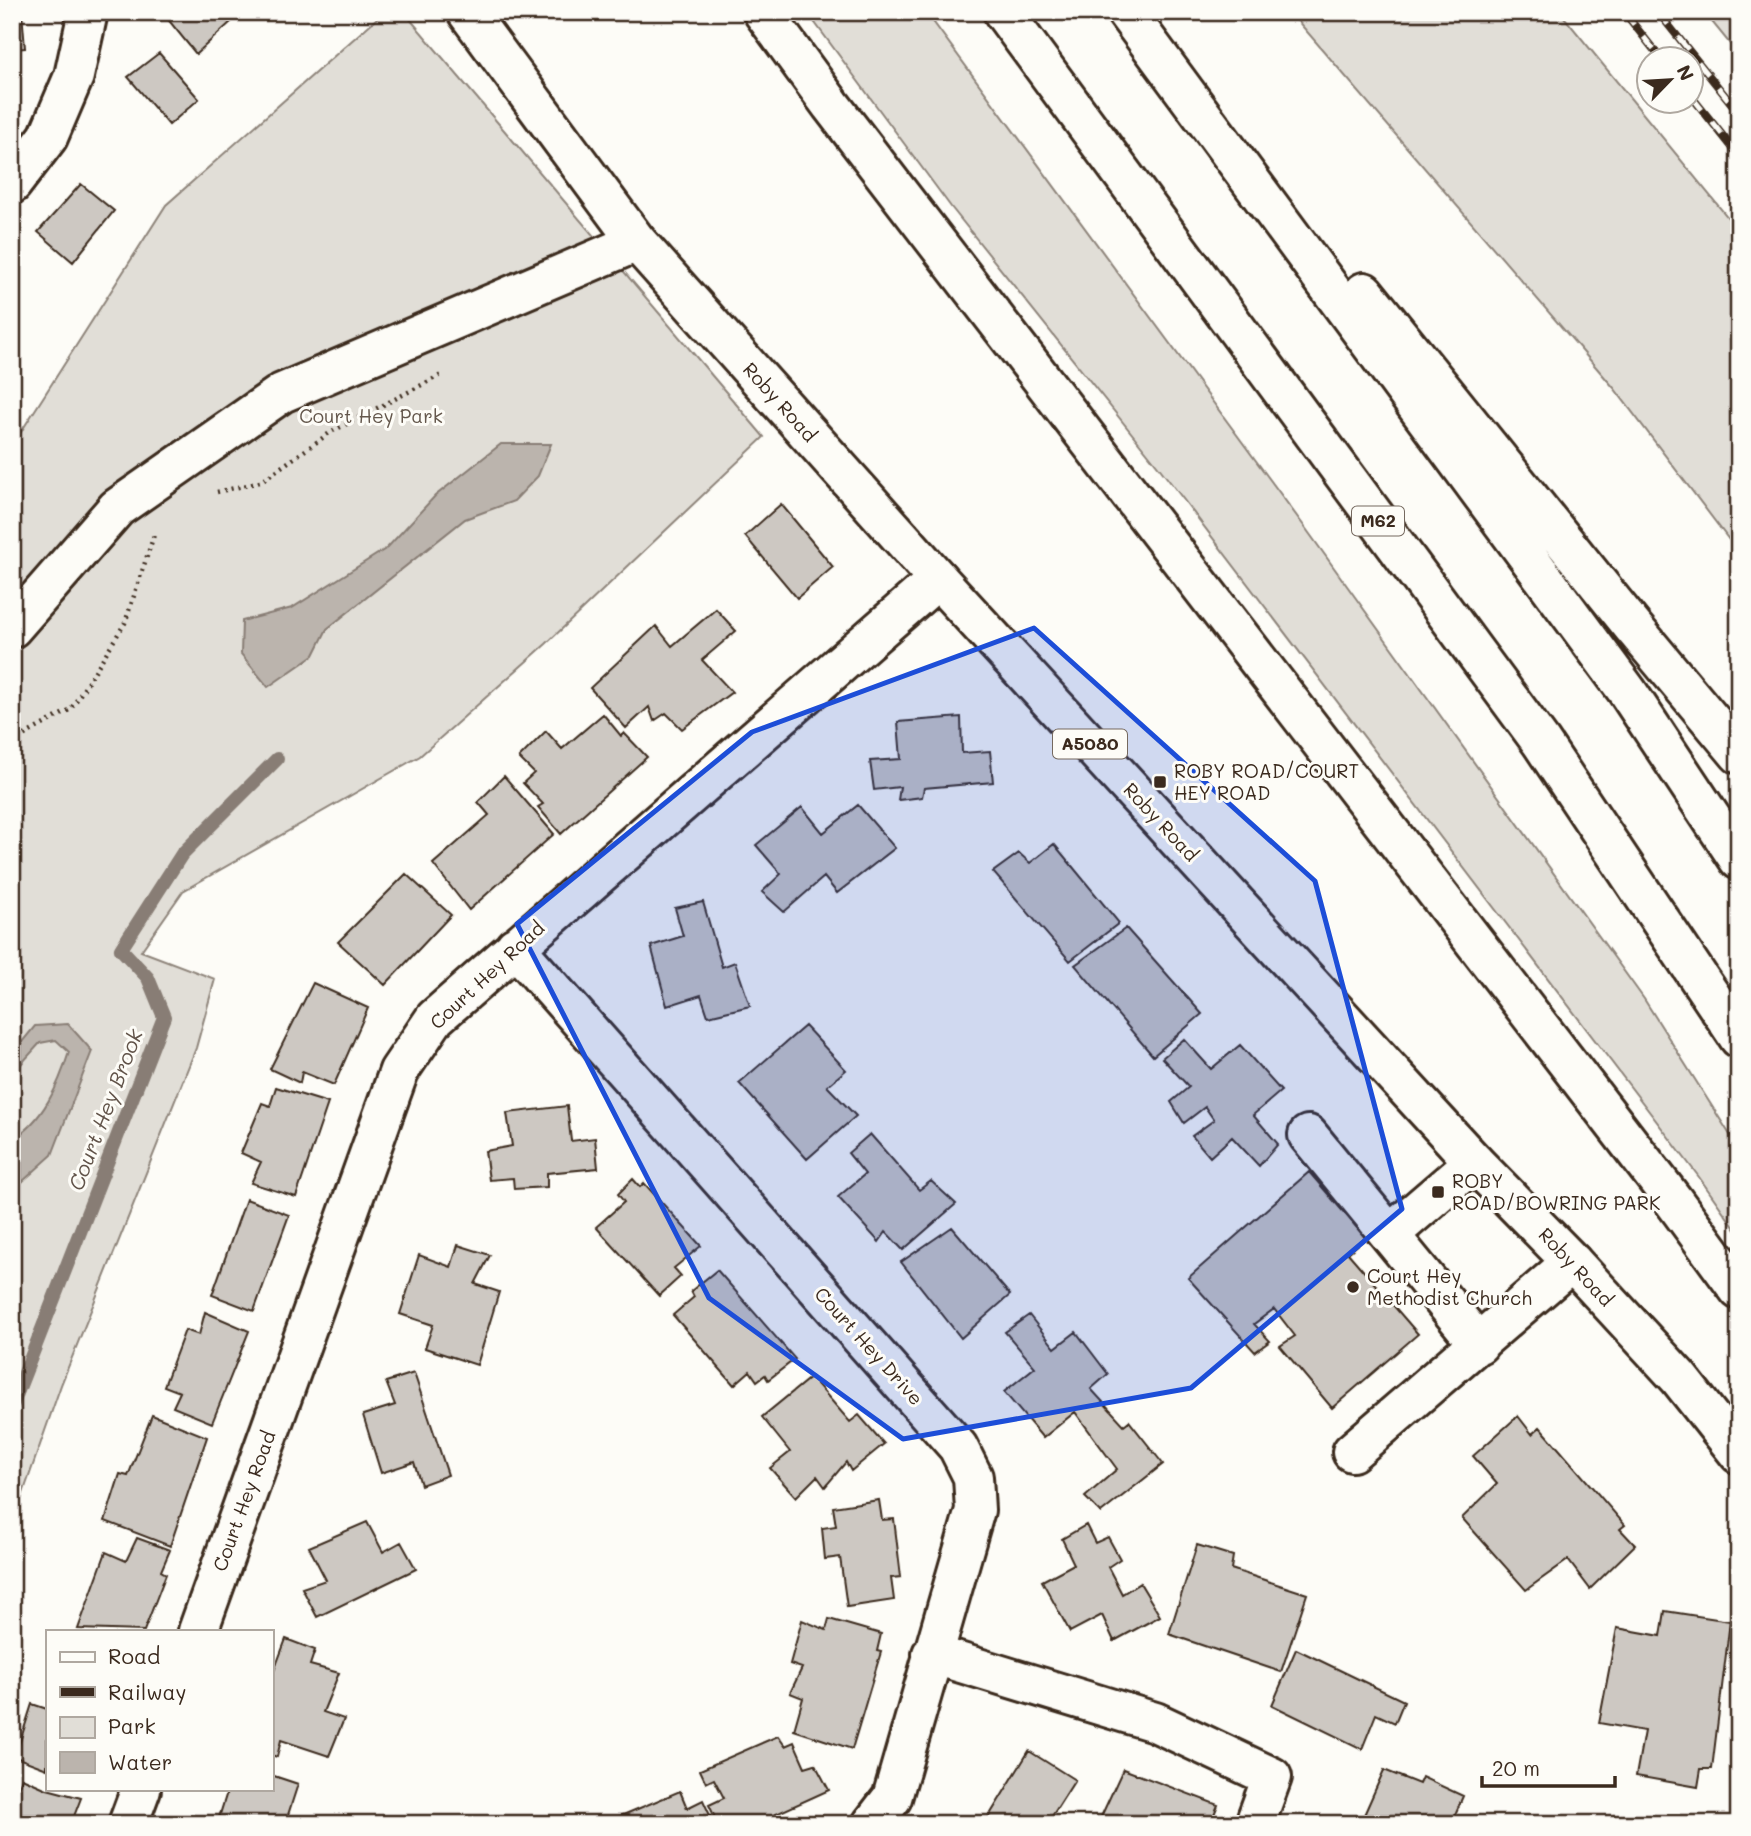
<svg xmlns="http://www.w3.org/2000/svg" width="1751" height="1836" viewBox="0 0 1751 1836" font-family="Mali,sans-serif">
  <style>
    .green { fill: #e1ded7; stroke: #8e847a; stroke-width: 2 }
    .water { fill: #bbb4ad; stroke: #887d74; stroke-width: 2 }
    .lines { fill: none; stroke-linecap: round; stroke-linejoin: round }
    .stream { stroke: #887d74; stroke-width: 14 }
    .building { fill: #cdc8c2; stroke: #3b2a1e; stroke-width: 2 }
    .minor-casing { stroke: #3b2a1e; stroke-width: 44 }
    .major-casing { stroke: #3b2a1e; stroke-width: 44 }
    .highway-casing { stroke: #3b2a1e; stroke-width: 44 }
    .path { stroke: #3b2a1e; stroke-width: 4.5; stroke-dasharray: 2 5; stroke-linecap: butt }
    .minor { stroke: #fdfcf7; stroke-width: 38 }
    .major { stroke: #fdfcf7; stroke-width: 38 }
    .highway { stroke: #fdfcf7; stroke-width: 38 }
    .rail-casing { stroke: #3b2a1e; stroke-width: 8 }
    .rail { stroke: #fdfcf7; stroke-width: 5; stroke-dasharray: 16; stroke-linecap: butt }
    .marked { fill: #1d4ed8; fill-opacity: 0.2; stroke: #1d4ed8; stroke-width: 5; stroke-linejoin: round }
    .poi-dot { fill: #3b2a1e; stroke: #fdfcf7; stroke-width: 2.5 }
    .labels { text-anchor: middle; stroke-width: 6; stroke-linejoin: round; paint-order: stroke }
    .shield { fill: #fdfcf7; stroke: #75695f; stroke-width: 2 }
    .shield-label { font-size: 18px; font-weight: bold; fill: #3b2a1e }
    .street-label { font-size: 19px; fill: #3b2a1e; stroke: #fdfcf7 }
    .park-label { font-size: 19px; fill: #64574c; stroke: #fdfcf7 }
    .poi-label { font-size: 19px; fill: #3b2a1e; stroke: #fdfcf7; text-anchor: start }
    .water-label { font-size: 21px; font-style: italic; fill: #615349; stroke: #fdfcf7 }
  </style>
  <rect width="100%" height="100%" fill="#fdfcf7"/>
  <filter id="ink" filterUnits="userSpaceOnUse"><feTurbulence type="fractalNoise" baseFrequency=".0143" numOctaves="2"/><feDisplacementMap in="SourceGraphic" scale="14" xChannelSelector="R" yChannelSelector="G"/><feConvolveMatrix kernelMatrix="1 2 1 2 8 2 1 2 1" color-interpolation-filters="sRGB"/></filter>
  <g filter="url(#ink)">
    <path class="green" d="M 384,12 L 404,12 L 764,437 L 546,644 L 420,756 L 183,891 L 141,951 L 215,979 L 196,1048 L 61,1385 L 12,1525 L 12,446 L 166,205 Z
      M 807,12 L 926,12 L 1304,526 L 1644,999 L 1739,1149 L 1739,1234 L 1699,1177 L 1161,470 L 951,207 Z
      M 1290,12 L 1560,12 L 1739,231 L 1739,553 L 1614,388 Z
      M 1704,12 L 1739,12 L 1739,55 Z"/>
    <path class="water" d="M 501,444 L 551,444 L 538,476 L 514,501 L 465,519 L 327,629 L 314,655 L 268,687 L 241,654 L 242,621 L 292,608 L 387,548 L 435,496 Z
      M 68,1024 L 92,1051 L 52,1155 L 12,1191 L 12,1139 C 43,1122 59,1084 69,1052 L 56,1040 L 40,1043 L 21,1064 L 12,1080 L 12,1054 L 35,1026 Z"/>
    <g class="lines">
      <path class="stream" d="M 12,1406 L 164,1017 L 148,978 L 121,949 L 182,854 L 277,759"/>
    </g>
    <path class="building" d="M 12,12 L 22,12 L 25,48 L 12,49 Z
      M 162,12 L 222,12 L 231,22 L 196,54 Z
      M 159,53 L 199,99 L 169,125 L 128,77 Z
      M 81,184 L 114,211 L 73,262 L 38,232 Z
      M 781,504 L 833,567 L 797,598 L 745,536 Z
      M 716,609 L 736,631 L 702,660 L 732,692 L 682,729 L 666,713 L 654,721 L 649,707 L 626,728 L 590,688 L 656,626 L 672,646 Z
      M 603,714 L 621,736 L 624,733 L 647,757 L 561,834 L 538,807 L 543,804 L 523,783 L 534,773 L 519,758 L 546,731 L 562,749 Z
      M 961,717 L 962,753 L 990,751 L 993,782 L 924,788 L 922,797 L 898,800 L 900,787 L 874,790 L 870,761 L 901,759 L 898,722 Z
      M 504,776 L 554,834 L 469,910 L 433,864 L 489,815 L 478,802 Z
      M 858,805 L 895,848 L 837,893 L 824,877 L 784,912 L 762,892 L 781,874 L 756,845 L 802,807 L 823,833 Z
      M 1054,844 L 1119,923 L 1070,961 L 993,872 L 1019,853 L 1030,863 Z
      M 406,874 L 451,915 L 385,985 L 338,942 Z
      M 703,902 L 722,967 L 735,962 L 750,1006 L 708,1016 L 701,995 L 667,1006 L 651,946 L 683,936 L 675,908 Z
      M 1126,928 L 1202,1014 L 1153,1056 L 1075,965 Z
      M 313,983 L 368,1008 L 334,1085 L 302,1072 L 300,1083 L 270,1069 Z
      M 805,1026 L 846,1070 L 827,1086 L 856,1116 L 807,1159 L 739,1083 Z
      M 1184,1039 L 1211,1069 L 1240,1045 L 1281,1091 L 1253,1115 L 1278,1144 L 1259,1166 L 1232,1137 L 1210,1157 L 1192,1136 L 1214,1120 L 1205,1107 L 1184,1123 L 1171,1102 L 1189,1087 L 1162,1058 Z
      M 276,1087 L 328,1103 L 296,1197 L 251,1183 L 261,1162 L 241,1153 L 262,1103 L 270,1106 Z
      M 567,1106 L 571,1141 L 595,1138 L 598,1168 L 547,1173 L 547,1187 L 514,1189 L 513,1178 L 489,1180 L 485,1151 L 512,1146 L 507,1113 Z
      M 870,1134 L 919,1190 L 931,1181 L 956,1204 L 903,1250 L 886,1232 L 879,1242 L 838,1197 L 865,1174 L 848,1153 Z
      M 1309,1172 L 1366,1238 L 1348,1253 L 1418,1334 L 1332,1408 L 1280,1346 L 1295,1336 L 1274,1309 L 1254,1324 L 1270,1341 L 1255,1352 L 1188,1278 Z
      M 633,1179 L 640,1187 L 644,1183 L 701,1246 L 674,1268 L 681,1276 L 659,1296 L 596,1227 L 624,1202 L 618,1194 Z
      M 246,1199 L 289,1215 L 254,1311 L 212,1295 Z
      M 952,1227 L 1010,1295 L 961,1338 L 901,1262 Z
      M 458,1245 L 490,1255 L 475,1284 L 499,1292 L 477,1365 L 425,1348 L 433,1325 L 400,1314 L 419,1255 L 451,1267 Z
      M 717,1270 L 795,1359 L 768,1380 L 765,1375 L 757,1381 L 750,1371 L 734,1385 L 673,1315 L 694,1297 L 691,1291 Z
      M 205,1312 L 249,1331 L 212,1423 L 173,1407 L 180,1392 L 164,1386 L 185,1330 L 199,1335 Z
      M 1029,1315 L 1055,1348 L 1076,1332 L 1108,1374 L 1091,1389 L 1124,1425 L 1129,1421 L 1163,1464 L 1101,1513 L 1085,1497 L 1117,1469 L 1075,1412 L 1043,1438 L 1004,1392 L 1035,1367 L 1005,1332 Z
      M 414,1373 L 448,1475 L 421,1485 L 414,1462 L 381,1473 L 363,1415 L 395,1405 L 386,1382 Z
      M 811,1377 L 850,1422 L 859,1415 L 884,1444 L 851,1471 L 846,1462 L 825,1487 L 817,1476 L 796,1497 L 770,1468 L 790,1452 L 762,1417 Z
      M 152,1415 L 207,1437 L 170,1546 L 105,1521 L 120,1474 L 128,1476 Z
      M 1518,1416 L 1532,1434 L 1540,1427 L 1625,1525 L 1620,1529 L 1635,1545 L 1590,1589 L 1568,1560 L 1526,1590 L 1462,1518 L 1497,1484 L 1473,1456 Z
      M 879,1500 L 882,1520 L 894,1519 L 901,1577 L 891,1578 L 894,1600 L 847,1607 L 840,1557 L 825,1559 L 822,1528 L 836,1526 L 833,1507 Z
      M 367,1522 L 383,1552 L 401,1542 L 416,1569 L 317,1617 L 302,1588 L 326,1580 L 309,1547 Z
      M 1086,1525 L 1095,1543 L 1108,1537 L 1120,1559 L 1108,1567 L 1122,1594 L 1140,1583 L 1160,1616 L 1114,1641 L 1102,1615 L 1070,1632 L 1042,1581 L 1074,1564 L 1062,1539 Z
      M 137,1538 L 170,1550 L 161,1571 L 166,1574 L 144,1631 L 78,1629 L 106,1552 L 126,1561 Z
      M 1197,1545 L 1233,1556 L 1231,1569 L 1307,1594 L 1281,1672 L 1169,1634 Z
      M 1665,1611 L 1730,1621 L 1712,1769 L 1701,1769 L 1698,1787 L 1636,1776 L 1644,1731 L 1599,1723 L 1617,1628 L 1661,1636 Z
      M 829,1619 L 881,1634 L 877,1651 L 881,1652 L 852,1749 L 794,1730 L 803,1698 L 790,1693 L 802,1668 L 790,1664 L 802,1620 L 826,1630 Z
      M 286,1639 L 315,1650 L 310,1665 L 339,1673 L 323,1712 L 344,1719 L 329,1756 L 281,1740 L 277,1757 L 271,1755 L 271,1679 Z
      M 1296,1649 L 1404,1701 L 1395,1723 L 1376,1714 L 1362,1749 L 1272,1705 Z
      M 32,1704 L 47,1709 L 47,1769 L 15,1757 Z
      M 778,1736 L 785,1746 L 794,1742 L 805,1767 L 815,1764 L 829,1790 L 754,1824 L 718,1824 L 709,1805 L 724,1798 L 714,1779 L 706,1783 L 700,1770 Z
      M 1029,1751 L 1075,1780 L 1047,1824 L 998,1824 L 988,1818 Z
      M 1123,1769 L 1218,1805 L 1210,1824 L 1105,1824 L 1099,1821 Z
      M 1384,1770 L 1419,1784 L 1422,1777 L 1463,1796 L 1451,1824 L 1360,1824 Z
      M 271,1775 L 298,1784 L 285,1824 L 217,1824 L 228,1789 L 271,1789 Z
      M 22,1778 L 47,1789 L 81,1798 L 71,1824 L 12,1824 L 12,1805 Z
      M 680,1791 L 687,1808 L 703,1800 L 714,1824 L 604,1823 Z"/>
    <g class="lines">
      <g class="minor-casing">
        <path id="minor" d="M 12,184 L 48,137 L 74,76 L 88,12
          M 12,628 L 117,508 L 282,393 L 637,242
          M 515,947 L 958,1447 L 973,1477 L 975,1510 L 892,1798 L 872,1824
          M 1308,1135 L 1479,1344
          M 1390,1234 L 1474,1162
          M 1352,1452 L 1572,1262
          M 198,1631 L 399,1071 L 435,1018 L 938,579
          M 932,1654 L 1155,1722 L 1272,1777 L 1257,1818
          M 128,1824 L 141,1789"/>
      </g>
      <g class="major-casing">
        <path id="major" d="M 467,12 L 637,242 L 938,579 L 1474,1162 L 1572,1262 L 1679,1378 L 1739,1454"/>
      </g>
      <g class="highway-casing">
        <path id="highway" d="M 763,12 L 831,105 L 1673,1200 L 1739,1290
          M 1003,12 L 1541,742 L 1739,1038
          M 1126,12 L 1627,691 L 1739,860
          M 1364,292 L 1633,627 L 1739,754"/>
      </g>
      <path class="path" d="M 217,492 L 260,482 L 331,432 L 443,374
        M 12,742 L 71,709 L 125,623 L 154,535"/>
      <use href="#minor" class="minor"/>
      <use href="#major" class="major"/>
      <use href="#highway" class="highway"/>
      <g class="rail-casing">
        <path id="rail" d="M 1624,12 L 1662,60
          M 1658,12 L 1739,113
          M 1692,97 L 1739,156"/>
      </g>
      <use href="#rail" class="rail"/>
    </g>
  </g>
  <path class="marked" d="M 1034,628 L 1315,881 L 1402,1209 L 1191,1388 L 903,1439 L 709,1298 L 517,924 L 752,732 Z"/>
  <g class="poi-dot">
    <rect x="1153" y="775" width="14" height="14" rx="3.5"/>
    <rect x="1431" y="1185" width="14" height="14" rx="3.5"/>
    <circle cx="1353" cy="1287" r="7"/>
  </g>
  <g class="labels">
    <g class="shield">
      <rect x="1352" y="506.5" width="52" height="29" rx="5"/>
      <rect x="1053" y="729.5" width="74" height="29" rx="5"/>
    </g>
    <g class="shield-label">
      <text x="1378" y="527">M62</text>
      <text x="1090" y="750">A5080</text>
    </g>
    <g class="street-label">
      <text transform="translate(780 402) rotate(48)" y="7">Roby Road</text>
      <text transform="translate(1161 822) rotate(47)" y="7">Roby Road</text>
      <text transform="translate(487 975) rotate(-43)" y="7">Court Hey Road</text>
      <text transform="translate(1576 1267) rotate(47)" y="7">Roby Road</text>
      <text transform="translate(869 1346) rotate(48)" y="7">Court Hey Drive</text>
      <text transform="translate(244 1501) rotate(-70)" y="7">Court Hey Road</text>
    </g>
    <g class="park-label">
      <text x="371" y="423">Court Hey Park</text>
    </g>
    <g class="poi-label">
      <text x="1174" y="778">ROBY ROAD/COURT<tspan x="1174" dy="22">HEY ROAD</tspan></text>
      <text x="1452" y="1188">ROBY<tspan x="1452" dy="22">ROAD/BOWRING PARK</tspan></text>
      <text x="1367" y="1283">Court Hey<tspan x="1367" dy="22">Methodist Church</tspan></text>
    </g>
    <g class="water-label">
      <text transform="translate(106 1110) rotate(-69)" y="7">Court Hey Brook</text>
    </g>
  </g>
  <rect width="1751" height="1836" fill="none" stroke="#fdfcf7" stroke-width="42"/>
  <rect x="21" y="21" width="1709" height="1794" fill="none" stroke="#3b2a1e" stroke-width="2.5" filter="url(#ink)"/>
  <rect x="46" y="1630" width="228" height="161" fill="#fdfcf7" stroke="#afa8a0" stroke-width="2"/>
  <rect x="60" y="1652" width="35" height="10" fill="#fdfcf7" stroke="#afa8a0" stroke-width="2"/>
  <text x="108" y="1664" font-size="21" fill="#3b2a1e">Road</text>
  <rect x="60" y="1687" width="35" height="10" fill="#3b2a1e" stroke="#afa8a0" stroke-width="2"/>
  <text x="108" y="1700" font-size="21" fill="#3b2a1e">Railway</text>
  <rect x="60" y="1717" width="35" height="21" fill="#e1ded7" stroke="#afa8a0" stroke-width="2"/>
  <text x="108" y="1734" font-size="21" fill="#3b2a1e">Park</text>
  <rect x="60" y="1752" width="35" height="21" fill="#bbb4ad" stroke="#afa8a0" stroke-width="2"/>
  <text x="108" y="1770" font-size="21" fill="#3b2a1e">Water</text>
  <g transform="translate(1670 80) rotate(65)"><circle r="33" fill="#fdfcf7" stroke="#afa8a0" stroke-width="2"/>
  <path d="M0-5L12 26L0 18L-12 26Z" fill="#3b2a1e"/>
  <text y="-10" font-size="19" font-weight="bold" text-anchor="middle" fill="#3b2a1e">N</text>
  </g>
  <path d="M1482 1776v10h133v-10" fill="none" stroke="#3b2a1e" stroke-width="3.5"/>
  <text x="1492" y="1776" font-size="21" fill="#3b2a1e" stroke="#fdfcf7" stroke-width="5" paint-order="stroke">20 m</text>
</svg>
